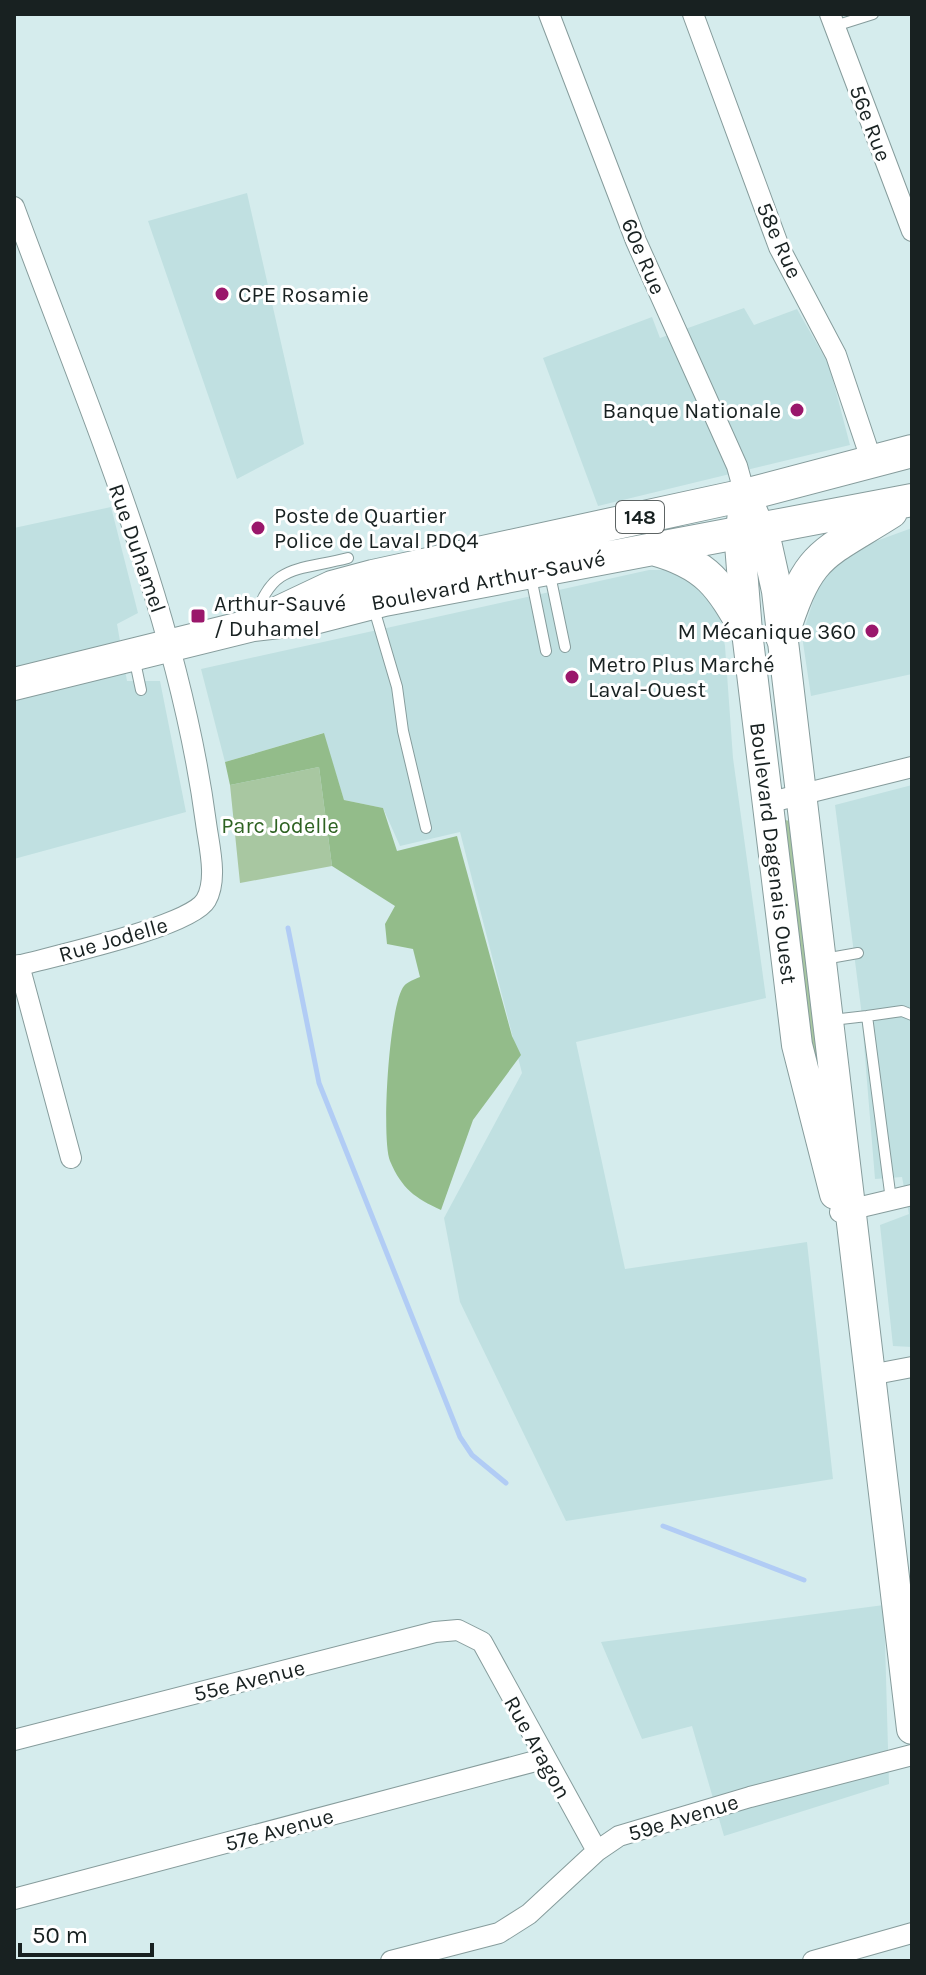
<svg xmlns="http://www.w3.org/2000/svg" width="926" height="1975" viewBox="0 0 926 1975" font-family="Karla,sans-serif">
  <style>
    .built { fill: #c0e0e1 }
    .green { fill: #a8c7a1 }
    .forest { fill: #93bc8a }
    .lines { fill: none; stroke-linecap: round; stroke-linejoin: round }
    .stream { stroke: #b1ccf5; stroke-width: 5 }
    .lane-casing { stroke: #869c9c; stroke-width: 12 }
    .street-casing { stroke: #869c9c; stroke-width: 22 }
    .secondary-casing { stroke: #869c9c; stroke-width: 32 }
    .primary-casing { stroke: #869c9c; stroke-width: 34 }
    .lane { stroke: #fff; stroke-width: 10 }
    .street { stroke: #fff; stroke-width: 20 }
    .secondary { stroke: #fff; stroke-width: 30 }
    .primary { stroke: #fff; stroke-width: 32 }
    .poi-dot { fill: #9a176b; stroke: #fff; stroke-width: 3 }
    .labels { text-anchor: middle; stroke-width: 6; stroke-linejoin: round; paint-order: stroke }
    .shield { fill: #fff; stroke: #5d6464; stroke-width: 2 }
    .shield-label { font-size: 20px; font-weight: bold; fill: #182121 }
    .street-label { font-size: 22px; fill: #182121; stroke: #fff }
    .poi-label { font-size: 22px; fill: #182121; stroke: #fff; text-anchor: start }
    .park-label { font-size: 22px; fill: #2e6222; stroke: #fff }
  </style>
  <rect width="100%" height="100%" fill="#d5eced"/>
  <path class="built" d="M 247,193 L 304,444 L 237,479 L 148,221 Z
    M 744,308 L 754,325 L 797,309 L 829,365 L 850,445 L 598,506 L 543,358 L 652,317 L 660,338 Z
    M 111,507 L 138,613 L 117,624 L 127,681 L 160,681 L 186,812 L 14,859 L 14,528 Z
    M 912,528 L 912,674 L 811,696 L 802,636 L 818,586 L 838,564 L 868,544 Z
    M 649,570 L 674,570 L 699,584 L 719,613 L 725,646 L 733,758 L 766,998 L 576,1042 L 625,1269 L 807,1242 L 833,1479 L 566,1521 L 460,1302 L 444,1218 L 522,1073 L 460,832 L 400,846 L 383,808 L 344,800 L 323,733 L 225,762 L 201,669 Z
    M 912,785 L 912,1347 L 893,1346 L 880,1225 L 909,1214 L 902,1177 L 875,1179 L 861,1008 L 835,805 Z
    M 884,1605 L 889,1784 L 724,1836 L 692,1726 L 642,1739 L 601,1642 Z"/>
  <path class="green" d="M 319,767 L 332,866 L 240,883 L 230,785 Z
    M 785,820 L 790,821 L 836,1153 L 818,1095 L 781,822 Z"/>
  <path class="forest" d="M 324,733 L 344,800 L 383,808 L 397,851 L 457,836 L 512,1036 L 521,1055 L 473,1120 L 441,1210 C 415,1198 402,1189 390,1161 C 381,1139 389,1004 404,986 C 407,982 415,979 420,977 L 413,949 L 387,944 L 385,924 L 395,906 L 332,866 L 319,767 L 230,785 L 225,762 Z"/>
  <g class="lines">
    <path class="stream" d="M 288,928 L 319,1083 L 460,1437 L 472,1455 L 506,1483
      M 663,1526 L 804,1580"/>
    <g class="lane-casing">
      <path id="lane" d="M 835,26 L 873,14
        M 550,575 L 565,647
        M 531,577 L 546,651
        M 374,609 L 397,687 L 403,731 L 426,828
        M 255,618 C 272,563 298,571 348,558
        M 134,657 L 141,690
        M 824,959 L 858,953
        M 867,1016 L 902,1011 L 912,1015
        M 832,1020 L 867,1016 L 891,1200"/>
    </g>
    <g class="street-casing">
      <path id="street" d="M 549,14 L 636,241 L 737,466 L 745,495
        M 693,14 L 779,247 L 836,355 L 872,462
        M 830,14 L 912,231
        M 14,207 C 87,406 178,611 206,823 C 209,846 218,879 206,900 C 191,927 49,957 14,967
        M 767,803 L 912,767
        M 19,965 L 71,1158
        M 840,1212 L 912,1195
        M 870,1375 L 912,1367
        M 14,1740 L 435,1632 L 458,1630 L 482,1642 L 597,1851
        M 14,1899 L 543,1759
        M 391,1961 L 499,1933 L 529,1914 L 597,1851 L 619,1836 L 750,1797 L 912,1755
        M 813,1961 L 912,1933"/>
    </g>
    <g class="secondary-casing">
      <path id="secondary" d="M 745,495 L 767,546 L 777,591 L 912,1729
        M 743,511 L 740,544 L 747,632 L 797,1045 L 835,1194"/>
    </g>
    <g class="primary-casing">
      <path id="primary" d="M 653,549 C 708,564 720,585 747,632
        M 277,613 L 332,587 L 373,576 L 745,495 L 912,451
        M 782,637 C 809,551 820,557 891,512
        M 14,684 L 253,625 L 314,618 L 384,600 L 912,500"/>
    </g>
    <use href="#lane" class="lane"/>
    <use href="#street" class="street"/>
    <use href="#secondary" class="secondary"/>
    <use href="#primary" class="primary"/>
  </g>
  <g class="poi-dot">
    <circle cx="222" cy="294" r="8"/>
    <circle cx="797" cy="410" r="8"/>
    <circle cx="258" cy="528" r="8"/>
    <rect x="190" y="608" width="16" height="16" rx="4"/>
    <circle cx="872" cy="631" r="8"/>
    <circle cx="572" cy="677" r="8"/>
  </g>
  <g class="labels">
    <rect class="shield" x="616" y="501" width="48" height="32" rx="6"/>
    <g class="shield-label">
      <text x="640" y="524">148</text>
    </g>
    <g class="street-label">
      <text transform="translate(871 123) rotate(69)" y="8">56e Rue</text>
      <text transform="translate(780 240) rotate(66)" y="8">58e Rue</text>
      <text transform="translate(644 256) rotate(67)" y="8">60e Rue</text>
      <text transform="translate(138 548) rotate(71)" y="8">Rue Duhamel</text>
      <text transform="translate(488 580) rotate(-11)" y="8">Boulevard Arthur-Sauvé</text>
      <text transform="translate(774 853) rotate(83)" y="8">Boulevard Dagenais Ouest</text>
      <text transform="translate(113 939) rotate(-16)" y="8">Rue Jodelle</text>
      <text transform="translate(249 1680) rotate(-14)" y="8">55e Avenue</text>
      <text transform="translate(538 1747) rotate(61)" y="8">Rue Aragon</text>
      <text transform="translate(683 1817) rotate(-17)" y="8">59e Avenue</text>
      <text transform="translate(279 1829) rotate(-15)" y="8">57e Avenue</text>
    </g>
    <g class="poi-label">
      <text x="238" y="302">CPE Rosamie</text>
      <text x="781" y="418" text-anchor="end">Banque Nationale</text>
      <text x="274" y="523">Poste de Quartier<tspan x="274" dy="25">Police de Laval PDQ4</tspan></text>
      <text x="214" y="611">Arthur-Sauvé<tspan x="214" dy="25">/ Duhamel</tspan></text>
      <text x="856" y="639" text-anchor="end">M Mécanique 360</text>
      <text x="588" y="672">Metro Plus Marché<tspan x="588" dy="25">Laval-Ouest</tspan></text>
    </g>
    <g class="park-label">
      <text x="280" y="833">Parc Jodelle</text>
    </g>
  </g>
  <rect width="926" height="1975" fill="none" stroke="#182121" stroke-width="32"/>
  <path d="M20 1943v12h132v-12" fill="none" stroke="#182121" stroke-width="4"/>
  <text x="32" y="1943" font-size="24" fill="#182121" stroke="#ffffff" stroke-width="6" paint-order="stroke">50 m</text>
</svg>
